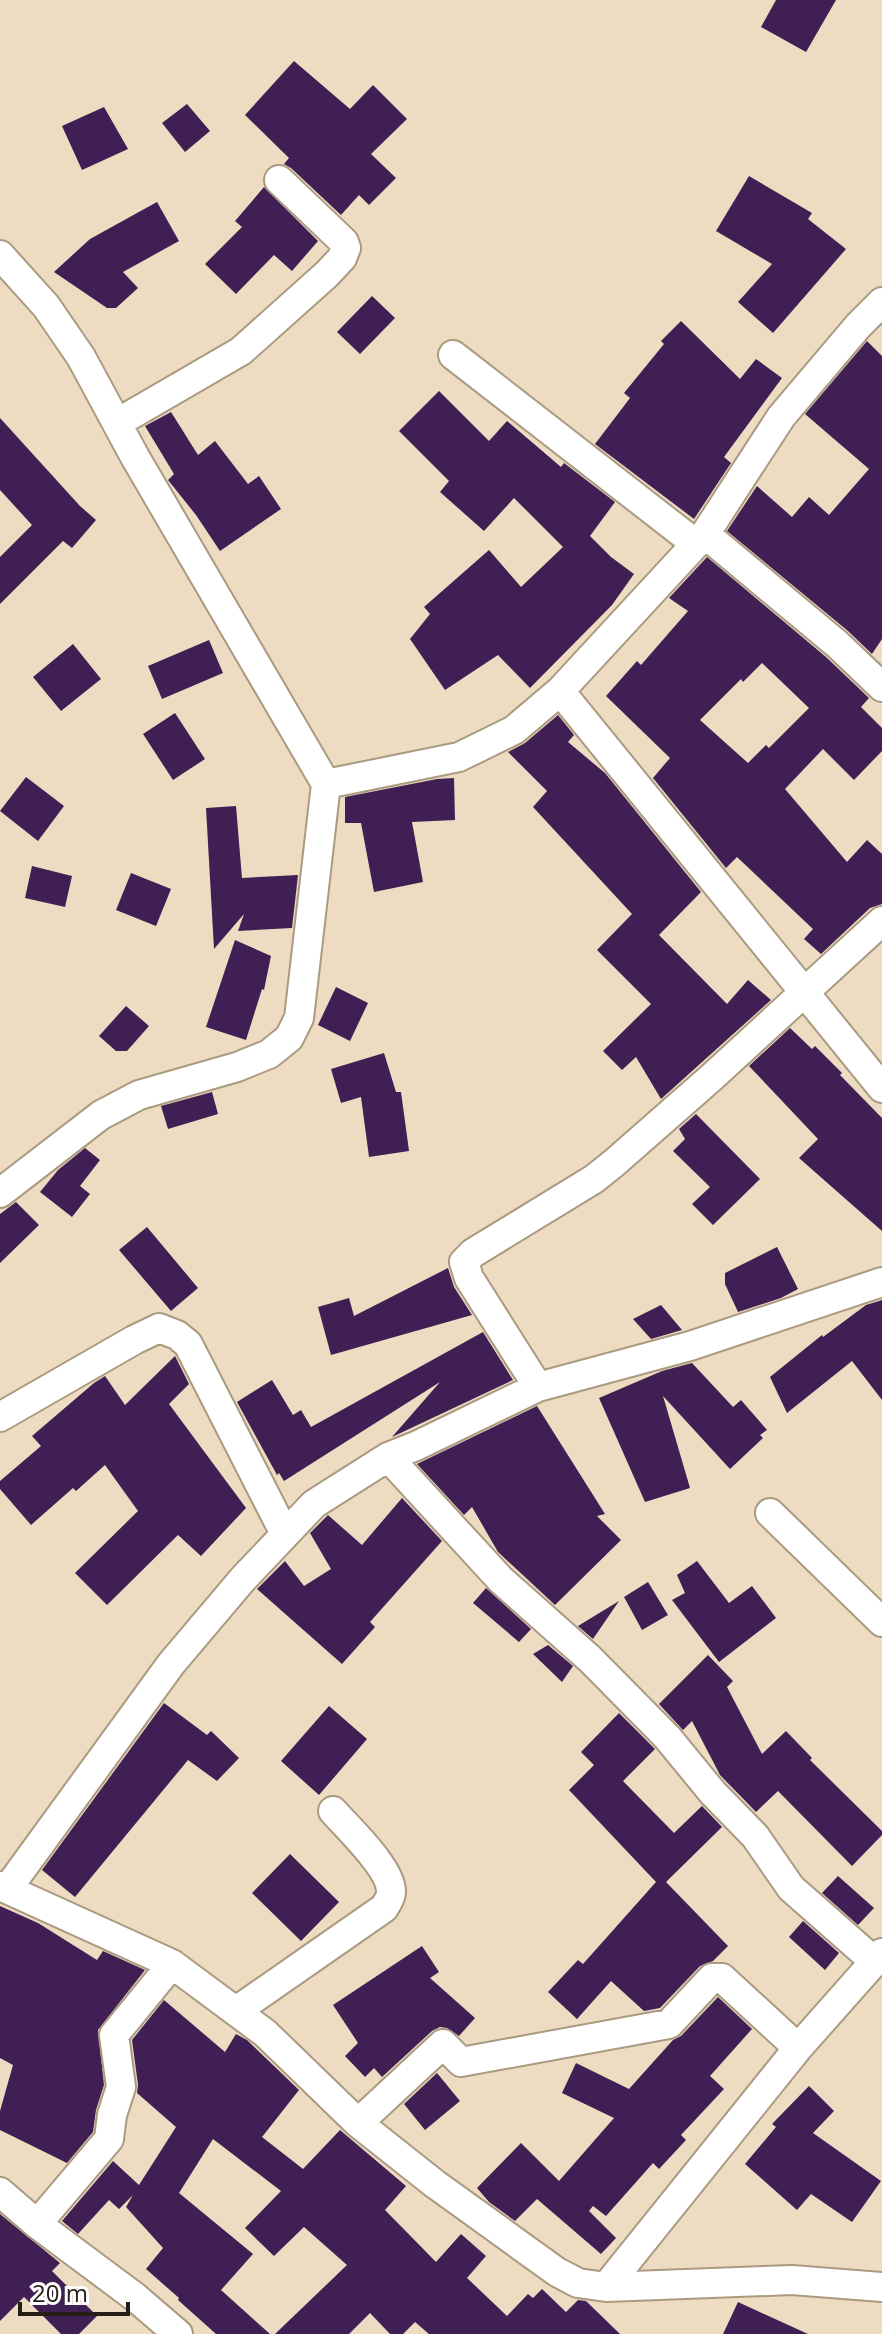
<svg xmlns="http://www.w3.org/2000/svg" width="882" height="2334" viewBox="0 0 882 2334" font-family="'Open Sans',sans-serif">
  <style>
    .building { fill: #401f54; fill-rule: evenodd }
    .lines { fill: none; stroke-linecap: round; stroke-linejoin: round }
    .street-casing { stroke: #aa9a80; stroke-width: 32 }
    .street { stroke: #fff; stroke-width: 28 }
  </style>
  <rect width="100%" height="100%" fill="#eddcc1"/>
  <path class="building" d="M 776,0 L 836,0 L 806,52 L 761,27 Z
    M 294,61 L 350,109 L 373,85 L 407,119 L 371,154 L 396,178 L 369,205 L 359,195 L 341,215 L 291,168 L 284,164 L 289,158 L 245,115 Z
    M 187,104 L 210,131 L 185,152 L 162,123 Z
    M 104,107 L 128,149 L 82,170 L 62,126 Z
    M 749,176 L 812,213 L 808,219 L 846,249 L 773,333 L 738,302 L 772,264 L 716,231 Z
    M 264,187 L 318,241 L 292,271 L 274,255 L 236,294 L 205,264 L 242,227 L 235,221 Z
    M 157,202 L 179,241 L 123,272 L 138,288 L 116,308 L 107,308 L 54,272 L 90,239 Z
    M 372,296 L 395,318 L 360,354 L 337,332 Z
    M 681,321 L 740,379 L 756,359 L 782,378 L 724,457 L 731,463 L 694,519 L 595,444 L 630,398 L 624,393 L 664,344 L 661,341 Z
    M 867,341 L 882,356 L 882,639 L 872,654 L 848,631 L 727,531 L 757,486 L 792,517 L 809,497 L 829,515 L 869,469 L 805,414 Z
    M 439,391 L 489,441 L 507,421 L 561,467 L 564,463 L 615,502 L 590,536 L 611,557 L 634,574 L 612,605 L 530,688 L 498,655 L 445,690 L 410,639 L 430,614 L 424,607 L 489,550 L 521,587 L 563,547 L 514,498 L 484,531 L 440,492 L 449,481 L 399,431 Z
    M 171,412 L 198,455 L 215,441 L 248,484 L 259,476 L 281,509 L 220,551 L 196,515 L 168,480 L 174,474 L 145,426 Z
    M 0,418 L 80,506 L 96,520 L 72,548 L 63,541 L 0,604 L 0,557 L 32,525 L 0,490 Z
    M 707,557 L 826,657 L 869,698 L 861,707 L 882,728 L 882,751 L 854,780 L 823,749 L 785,789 L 847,862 L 867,840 L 882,854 L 882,904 L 870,908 L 821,954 L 804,939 L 813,929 L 737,857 L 726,868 L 653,778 L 670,758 L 606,696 L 637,661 L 641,665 L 688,611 L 669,598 ZM 762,663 L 809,708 L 769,748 L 766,745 L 748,763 L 700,720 L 741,679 L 743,682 Z
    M 209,640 L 223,673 L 162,699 L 148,666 Z
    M 73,644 L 101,679 L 61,711 L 33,677 Z
    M 175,713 L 205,759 L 173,780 L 143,734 Z
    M 558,715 L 574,735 L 568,742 L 605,773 L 701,892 L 659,935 L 727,1004 L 748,980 L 771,1000 L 661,1099 L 636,1057 L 622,1070 L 603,1051 L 651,1004 L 597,950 L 632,914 L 533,807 L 547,791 L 508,752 L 525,743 Z
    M 26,777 L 64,806 L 38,841 L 0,811 Z
    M 454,778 L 455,820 L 412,822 L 423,882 L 374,892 L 361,823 L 345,823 L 345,797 L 437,779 Z
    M 236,806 L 242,878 L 298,875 L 292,928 L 238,931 L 244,914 L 214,949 L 206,808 Z
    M 32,866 L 72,876 L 65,907 L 25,898 Z
    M 131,873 L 171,889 L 156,926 L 116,910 Z
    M 235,940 L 271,956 L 264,990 L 262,989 L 246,1040 L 206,1027 Z
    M 336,987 L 368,1003 L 350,1041 L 318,1025 Z
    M 126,1006 L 149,1026 L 127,1051 L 116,1051 L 99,1036 Z
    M 790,1028 L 812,1049 L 815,1046 L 842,1073 L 840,1075 L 882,1118 L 882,1231 L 799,1158 L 818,1139 L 749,1066 Z
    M 384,1053 L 396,1092 L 401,1092 L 409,1151 L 369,1157 L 361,1097 L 341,1103 L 331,1069 Z
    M 212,1092 L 218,1114 L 168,1129 L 161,1106 Z
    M 696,1114 L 760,1179 L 713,1225 L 692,1204 L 710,1187 L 673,1151 L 685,1139 L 679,1129 Z
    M 85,1148 L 100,1160 L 80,1186 L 90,1194 L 72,1217 L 40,1192 L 58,1170 Z
    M 16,1202 L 39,1225 L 0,1263 L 0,1214 Z
    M 147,1227 L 198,1288 L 171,1311 L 119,1250 Z
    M 777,1247 L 798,1289 L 781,1298 L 738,1312 L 725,1284 L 725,1273 Z
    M 448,1268 L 454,1287 L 472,1315 L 331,1355 L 318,1307 L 349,1298 L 354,1316 Z
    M 882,1300 L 882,1400 L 852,1361 L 787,1413 L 770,1377 L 822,1335 L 823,1337 L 866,1305 Z
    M 661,1305 L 682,1330 L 651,1339 L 633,1319 Z
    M 483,1332 L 513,1380 L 392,1437 L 440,1382 L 284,1481 L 279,1473 L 277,1475 L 237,1402 L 272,1380 L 293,1415 L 301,1410 L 311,1427 Z
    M 175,1356 L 189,1384 L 169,1404 L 246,1508 L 201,1556 L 178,1535 L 107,1605 L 75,1573 L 138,1511 L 105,1465 L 76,1491 L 73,1488 L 31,1525 L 0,1489 L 0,1481 L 41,1446 L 32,1436 L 94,1383 L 105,1376 L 125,1405 Z
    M 692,1363 L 733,1407 L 741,1400 L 767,1430 L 760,1435 L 763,1438 L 730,1469 L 663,1396 L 690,1488 L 645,1502 L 599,1398 L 662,1371 Z
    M 537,1406 L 605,1514 L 597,1516 L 621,1540 L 555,1605 L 498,1552 L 472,1507 L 464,1515 L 417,1464 Z
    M 402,1498 L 442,1541 L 370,1622 L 375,1627 L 342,1664 L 257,1589 L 285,1561 L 304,1586 L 331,1569 L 310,1533 L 328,1515 L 362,1545 Z
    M 697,1561 L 729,1603 L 752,1586 L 776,1618 L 719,1662 L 672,1600 L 685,1593 L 677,1575 Z
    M 648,1582 L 668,1615 L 642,1630 L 624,1597 Z
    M 486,1588 L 531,1629 L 519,1642 L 473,1603 Z
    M 619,1601 L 593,1639 L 578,1626 Z
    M 548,1645 L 573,1666 L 562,1682 L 533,1654 Z
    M 708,1655 L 733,1681 L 727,1687 L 762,1754 L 786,1731 L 812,1758 L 810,1760 L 882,1831 L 882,1835 L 852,1866 L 778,1791 L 756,1812 L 720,1775 L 692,1721 L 683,1730 L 659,1704 Z
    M 164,1703 L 207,1735 L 211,1731 L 239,1758 L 217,1781 L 188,1760 L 75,1897 L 42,1870 Z
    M 329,1706 L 367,1739 L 319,1795 L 281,1761 Z
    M 619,1713 L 655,1749 L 623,1781 L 674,1833 L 702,1806 L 722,1827 L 666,1882 L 728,1946 L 713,1961 L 700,1966 L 660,2008 L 644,2011 L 611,1981 L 577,2019 L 548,1992 L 578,1960 L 583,1964 L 656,1882 L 569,1790 L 594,1765 L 581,1752 Z
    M 290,1854 L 339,1902 L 301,1941 L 252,1893 Z
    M 838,1876 L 874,1908 L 858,1925 L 822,1893 Z
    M 0,1906 L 38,1923 L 97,1960 L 103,1951 L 145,1970 L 98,2030 L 104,2085 L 96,2110 L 93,2132 L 67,2163 L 0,2130 L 0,2111 L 13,2065 L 0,2058 Z
    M 803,1921 L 839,1953 L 825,1970 L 789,1937 Z
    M 422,1946 L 439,1972 L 430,1978 L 475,2018 L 459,2036 L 447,2028 L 440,2027 L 432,2031 L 382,2077 L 374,2068 L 365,2077 L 345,2056 L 358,2043 L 333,2005 Z
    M 718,1997 L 752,2029 L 710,2076 L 724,2089 L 681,2135 L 686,2140 L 659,2169 L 653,2163 L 606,2216 L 593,2206 L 589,2211 L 616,2238 L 601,2254 L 537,2199 L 515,2221 L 489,2202 L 477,2188 L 521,2143 L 559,2181 L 614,2118 L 562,2093 L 576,2063 L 629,2089 L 673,2040 L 681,2036 Z
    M 164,2000 L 225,2052 L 236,2034 L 247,2040 L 299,2090 L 262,2137 L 303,2169 L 340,2130 L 406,2186 L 385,2210 L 436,2262 L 461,2234 L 486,2256 L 467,2278 L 507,2316 L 528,2294 L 533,2298 L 542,2289 L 566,2312 L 578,2300 L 586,2301 L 620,2334 L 429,2334 L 415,2322 L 403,2334 L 390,2334 L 370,2313 L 349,2334 L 275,2334 L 347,2265 L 304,2227 L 274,2256 L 245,2228 L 281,2191 L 213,2139 L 179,2193 L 253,2254 L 221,2290 L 270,2334 L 216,2334 L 178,2300 L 179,2298 L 146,2269 L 163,2248 L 126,2207 L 133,2195 L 119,2209 L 109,2200 L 78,2234 L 62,2221 L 113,2161 L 139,2185 L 176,2127 L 137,2093 L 138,2085 L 132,2040 Z
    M 437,2073 L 460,2101 L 425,2130 L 404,2104 Z
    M 809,2086 L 834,2111 L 813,2133 L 881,2181 L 852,2222 L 811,2194 L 797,2210 L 745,2164 L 776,2127 L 772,2124 Z
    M 0,2214 L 60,2263 L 52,2271 L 97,2316 L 79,2334 L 61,2334 L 24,2297 L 0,2321 Z
    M 738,2302 L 808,2334 L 723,2334 Z"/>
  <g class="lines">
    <g class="street-casing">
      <path id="street" d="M 0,255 L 46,306 L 81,357 L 135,457 L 326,784
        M 453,355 L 696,544
        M 117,423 L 241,351 L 327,274 L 342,258 L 346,248 L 344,242 L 279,180
        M 705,534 L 837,644 L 882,687
        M 560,691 L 882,1088
        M 0,1193 L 101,1115 L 139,1095 L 237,1067 L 269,1054 L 289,1038 L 299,1018 L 326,784 L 459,757 L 514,730 L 560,691 L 705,534 L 781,417 L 858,326 L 882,302
        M 538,1387 L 469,1278 L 464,1262 L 473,1253 L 594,1179 L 614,1163 L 712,1077 L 882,921
        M 0,1417 L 134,1340 L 159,1328 L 177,1335 L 188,1344 L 285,1534
        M 388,1457 L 501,1580 L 590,1659 L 667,1737 L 713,1793 L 755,1836 L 791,1888 L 874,1961
        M 770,1513 L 882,1622
        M 0,1886 L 172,1964 L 265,2033 L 358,2123 L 435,2184 L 557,2272 L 578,2283 L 606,2287 L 792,2280 L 882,2287
        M 8,1888 L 171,1664 L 242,1580 L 314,1504 L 388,1457 L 416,1446 L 538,1387 L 690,1346 L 882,1282
        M 236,2011 L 384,1908 C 387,1903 391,1898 391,1892 C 392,1869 348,1828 333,1811
        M 358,2123 L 443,2044 L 461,2062 L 669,2024 L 712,1978 L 722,1978 L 798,2048
        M 0,2192 L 37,2224 L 135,2297 L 178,2334
        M 37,2224 L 109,2139 L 112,2115 L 121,2087 L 114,2035 L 172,1964
        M 606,2287 L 798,2048 L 882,1953"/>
    </g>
    <use href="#street" class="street"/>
  </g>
  <path d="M20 2302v12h108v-12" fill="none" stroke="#241e14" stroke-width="4"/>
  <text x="32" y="2302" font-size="24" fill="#241e14" stroke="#ffffff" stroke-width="6" paint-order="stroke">20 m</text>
</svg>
